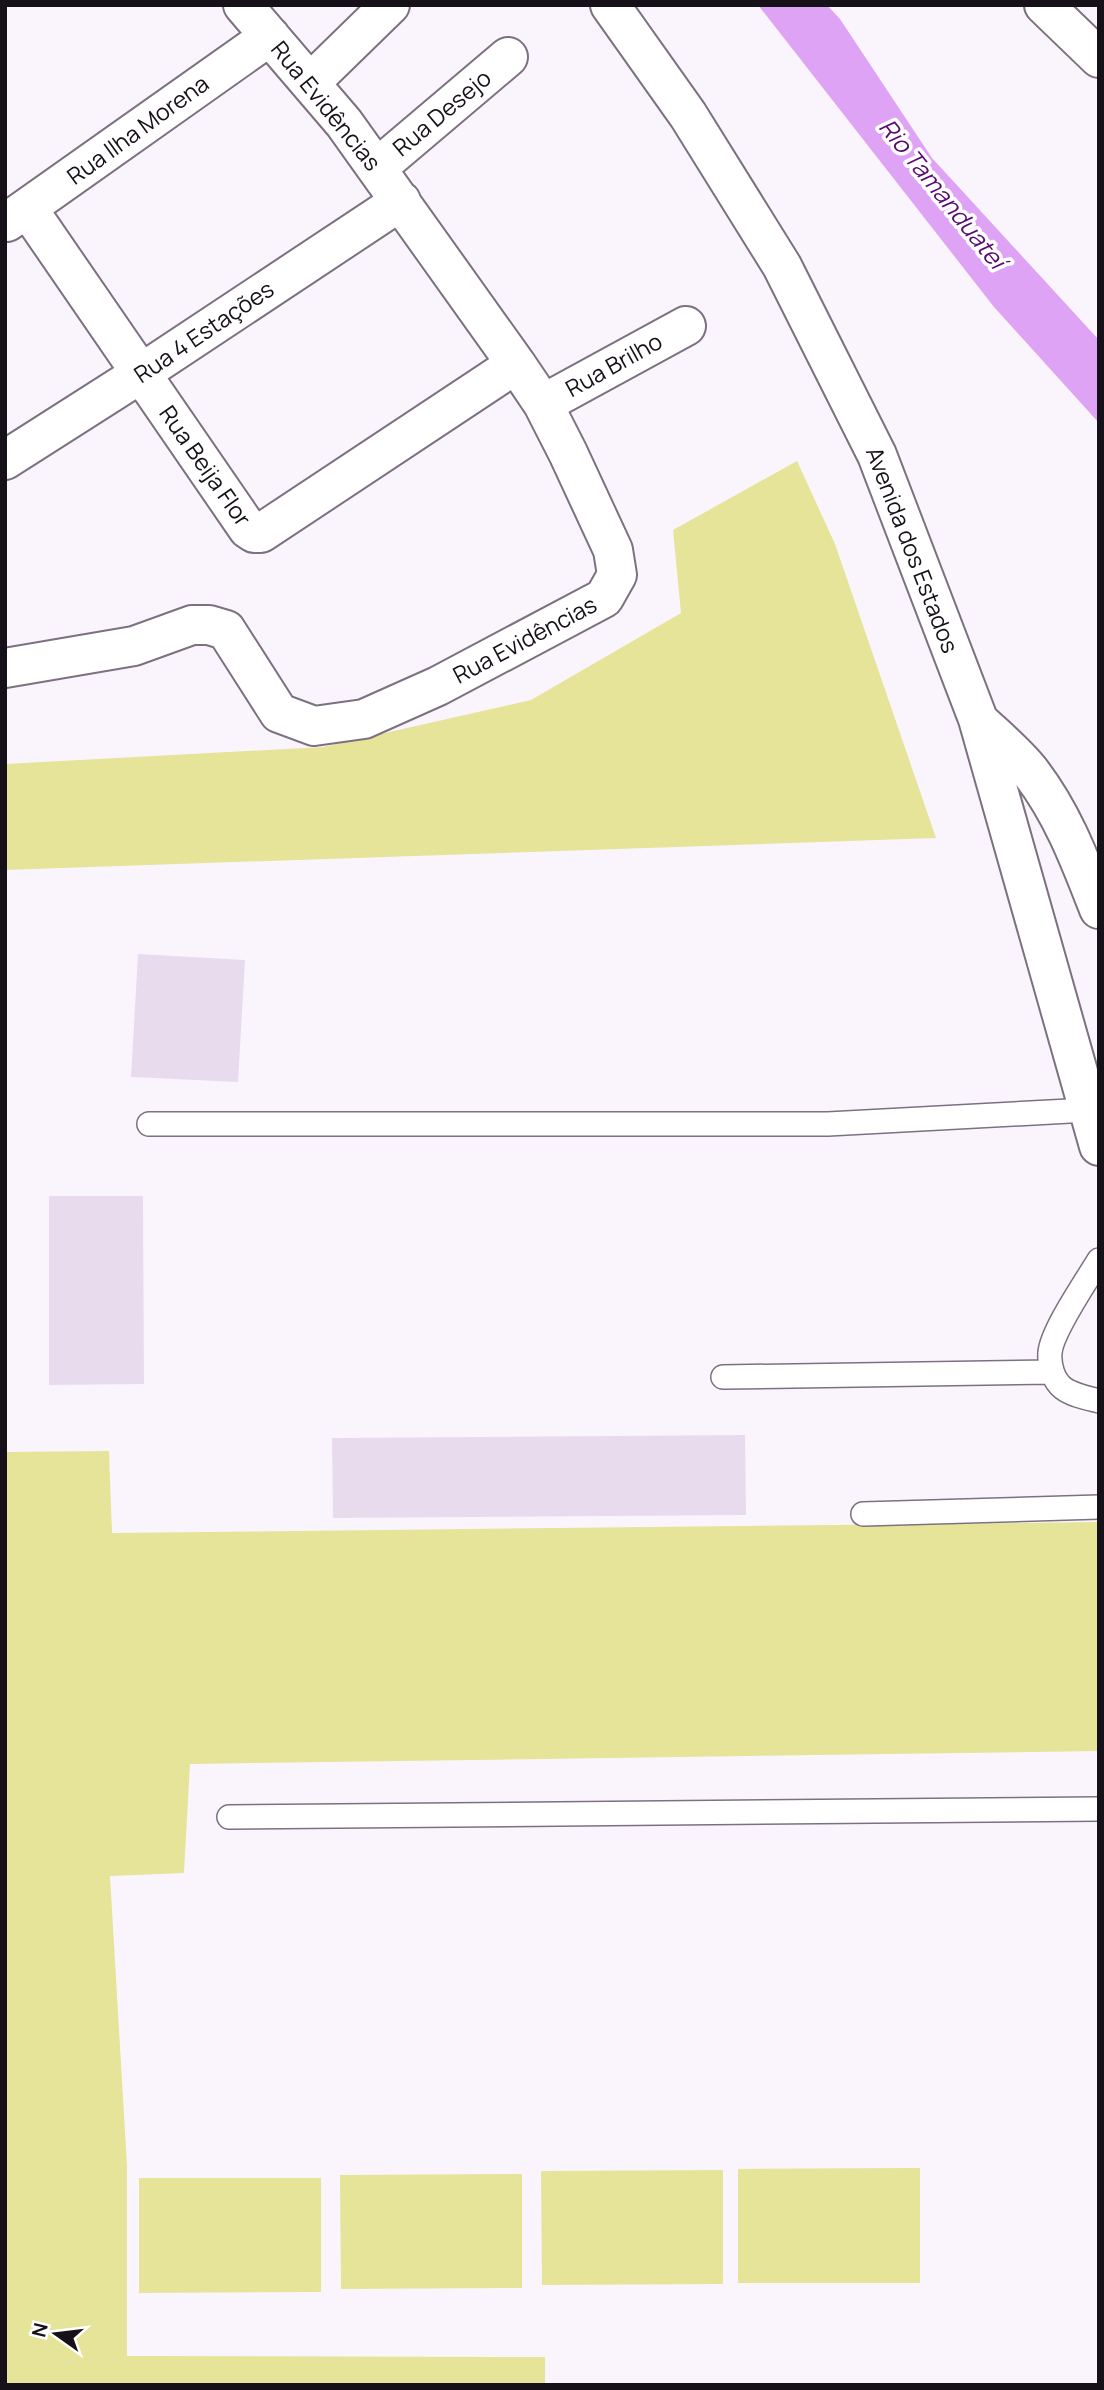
<svg xmlns="http://www.w3.org/2000/svg" width="1104" height="2390" viewBox="0 0 1104 2390" font-family="Manrope,sans-serif">
  <style>
    .green { fill: #e5e499 }
    .water { fill: #dfa3f5 }
    .building { fill: #e9dbee }
    .lines { fill: none; stroke-linecap: round; stroke-linejoin: round }
    .service-casing { stroke: #7d7081; stroke-width: 26 }
    .minor-casing { stroke: #7d7081; stroke-width: 42 }
    .trunk-casing { stroke: #7d7081; stroke-width: 42 }
    .service { stroke: #fff; stroke-width: 23 }
    .minor { stroke: #fff; stroke-width: 38 }
    .trunk { stroke: #fff; stroke-width: 38 }
    .labels { text-anchor: middle; stroke-width: 7; stroke-linejoin: round; paint-order: stroke }
    .street-label { font-size: 23px; fill: #161118; stroke: #fff }
    .water-label { font-size: 24px; font-style: italic; fill: #590b6f; stroke: #fff }
  </style>
  <rect width="100%" height="100%" fill="#faf5fc"/>
  <path class="green" d="M 797,461 L 835,544 L 936,838 L 5,870 L 5,764 L 323,747 L 531,700 L 681,613 L 673,530 Z
    M 109,1451 L 112,1533 L 1099,1522 L 1099,1751 L 190,1764 L 184,1873 L 110,1876 L 127,2166 L 127,2356 L 545,2357 L 545,2385 L 5,2385 L 5,1452 Z
    M 920,2168 L 920,2283 L 738,2283 L 738,2169 Z
    M 723,2170 L 723,2284 L 542,2285 L 541,2171 Z
    M 522,2174 L 522,2288 L 341,2289 L 340,2175 Z
    M 139,2178 L 321,2178 L 321,2292 L 139,2293 Z"/>
  <path class="water" d="M 758,5 L 827,5 L 840,19 L 932,158 L 1099,340 L 1099,423 L 994,307 Z"/>
  <path class="building" d="M 138,954 L 245,960 L 238,1082 L 131,1077 Z
    M 49,1196 L 143,1196 L 144,1384 L 49,1385 Z
    M 745,1435 L 746,1515 L 333,1518 L 332,1438 Z"/>
  <g class="lines">
    <g class="service-casing">
      <path id="service" d="M 149,1124 L 828,1124 L 1088,1110
        M 1099,1260 C 1087,1280 1051,1332 1050,1353 C 1049,1365 1053,1380 1063,1388 C 1072,1395 1087,1398 1099,1401
        M 723,1377 L 1051,1372
        M 863,1514 L 1099,1507
        M 229,1817 L 1099,1809"/>
    </g>
    <g class="minor-casing">
      <path id="minor" d="M 310,83 L 390,5
        M 377,168 L 508,57
        M 28,209 L 248,529 L 254,533 L 261,533 L 516,364
        M 7,222 L 270,36
        M 543,404 L 686,326
        M 5,460 L 140,374 L 401,201
        M 5,668 L 134,646 L 192,625 L 209,625 L 226,630 L 279,713 L 314,726 L 364,719 L 438,686 L 604,598 L 617,575 L 613,550 L 568,453 L 543,404 L 516,364 L 344,123 L 243,5"/>
    </g>
    <g class="trunk-casing">
      <path id="trunk" d="M 610,5 L 688,115 L 782,266 L 877,455 L 978,719 L 1099,1146
        M 1044,5 L 1099,58
        M 979,721 C 996,737 1014,752 1029,770 C 1062,812 1080,860 1099,909"/>
    </g>
    <use href="#service" class="service"/>
    <use href="#minor" class="minor"/>
    <use href="#trunk" class="trunk"/>
  </g>
  <g class="labels">
    <g class="street-label">
      <text transform="translate(326 106) rotate(51)" y="8">Rua Evidências</text>
      <text transform="translate(442 113) rotate(-40)" y="8">Rua Desejo</text>
      <text transform="translate(138 130) rotate(-36)" y="8">Rua Ilha Morena</text>
      <text transform="translate(204 332) rotate(-34)" y="8">Rua 4 Estações</text>
      <text transform="translate(614 365) rotate(-29)" y="8">Rua Brilho</text>
      <text transform="translate(205 466) rotate(55)" y="8">Rua Beija Flor</text>
      <text transform="translate(912 550) rotate(69)" y="8">Avenida dos Estados</text>
      <text transform="translate(525 640) rotate(-28)" y="8">Rua Evidências</text>
    </g>
    <g class="water-label">
      <text transform="translate(942 194) rotate(51)" y="8">Rio Tamanduateí</text>
    </g>
  </g>
  <rect width="1104" height="2390" fill="none" stroke="#161118" stroke-width="14"/>
  <g transform="translate(56 2334) rotate(284)" stroke="#ffffff" stroke-width="5" paint-order="stroke">
  <path d="M0-5L12 26L0 18L-12 26Z" fill="#161118"/>
  <text y="-10" font-size="19" font-weight="bold" text-anchor="middle" fill="#161118">N</text>
  </g>
</svg>
